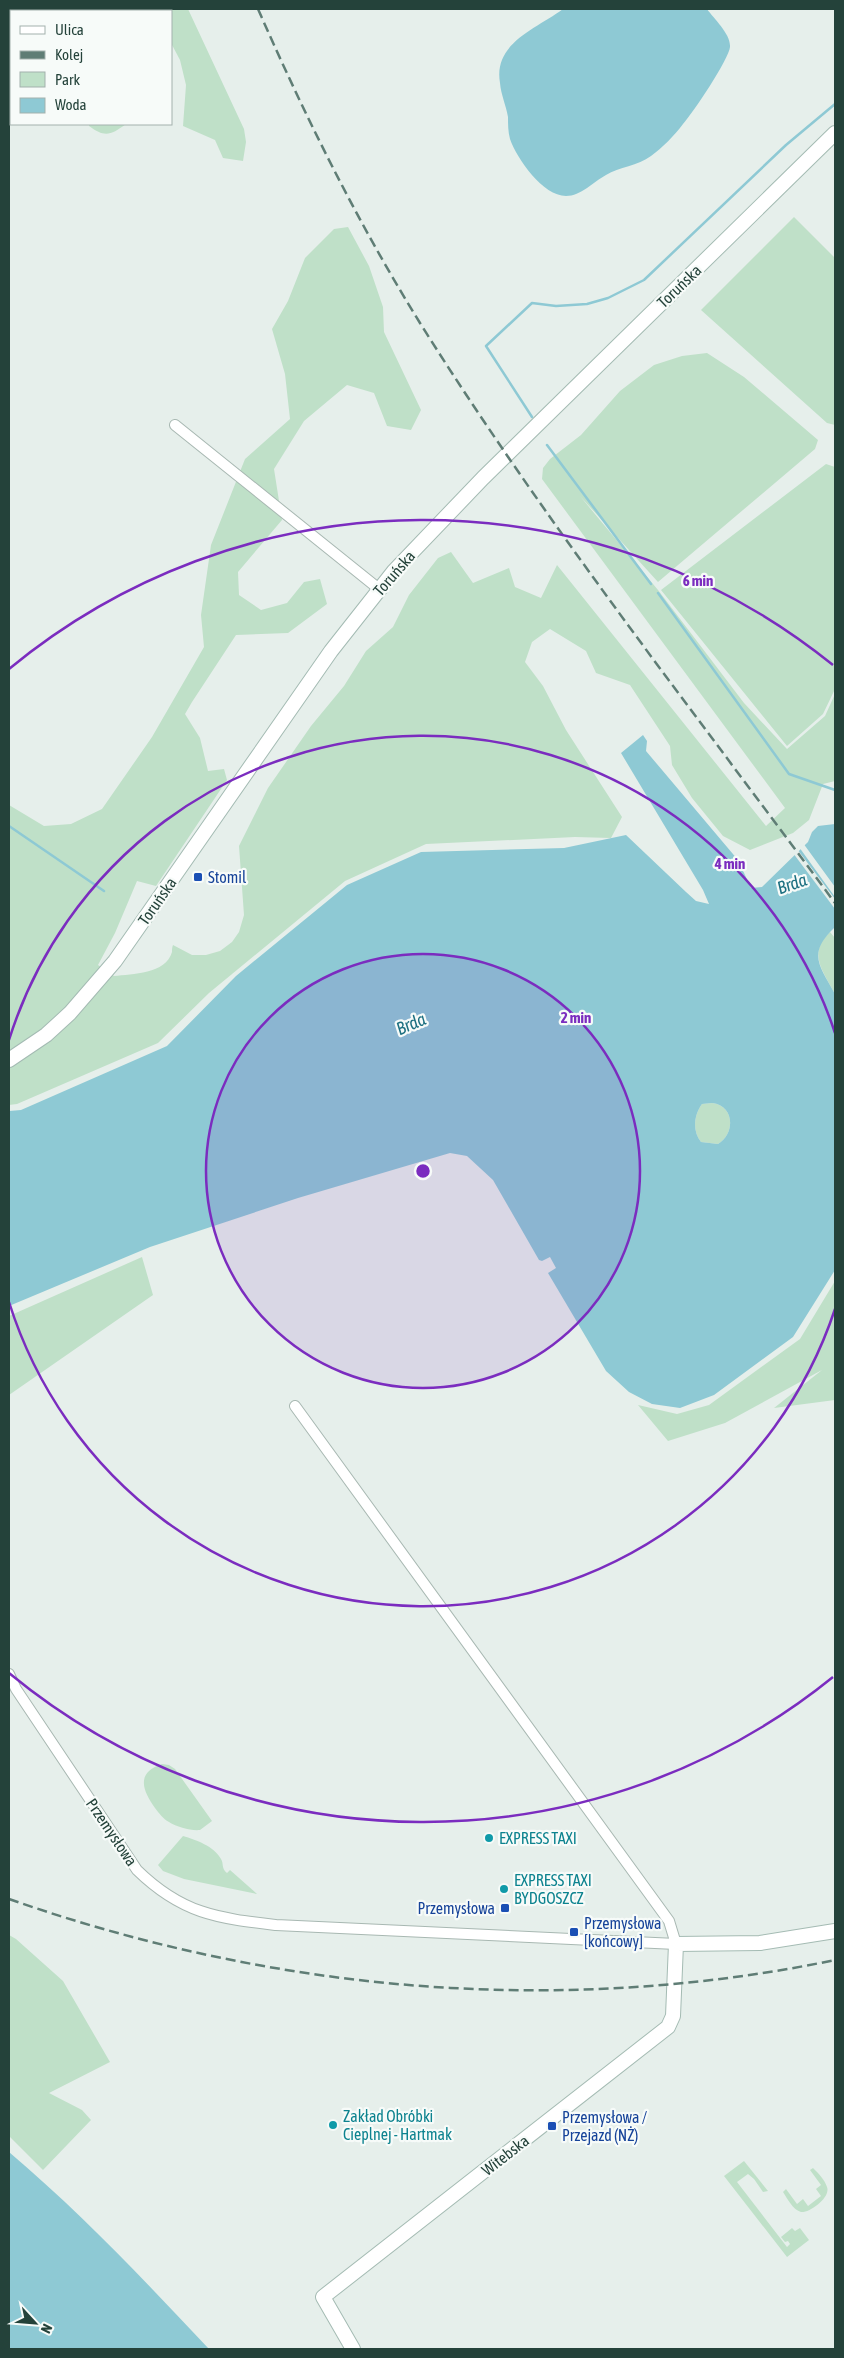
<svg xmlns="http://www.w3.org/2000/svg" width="844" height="2358" viewBox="0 0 844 2358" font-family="'Asap Condensed',sans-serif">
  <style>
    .green { fill: #bfe0c8 }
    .water { fill: #8ec9d4; fill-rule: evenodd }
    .pier { fill: #e6efeb }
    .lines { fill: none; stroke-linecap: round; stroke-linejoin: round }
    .stream { stroke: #8ec9d4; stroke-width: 2.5 }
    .street-casing { stroke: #a8b8b2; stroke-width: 12 }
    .secondary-casing { stroke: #a4bbb3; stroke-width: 16 }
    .street { stroke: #fff; stroke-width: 10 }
    .secondary { stroke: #fff; stroke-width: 14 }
    .rail { stroke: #5f7d75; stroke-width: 2.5; stroke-dasharray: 10 5; stroke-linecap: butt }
    .ring { fill: none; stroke: #7b2cbf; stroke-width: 2.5 }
    .transit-dot { fill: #1a4fb4; stroke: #f7fbf9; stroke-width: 2 }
    .culture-dot { fill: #0f9aa8; stroke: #f7fbf9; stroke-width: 2 }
    .labels { text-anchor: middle; stroke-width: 4.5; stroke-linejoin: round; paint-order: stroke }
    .street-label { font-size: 16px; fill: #24423a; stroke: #f7fbf9 }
    .transit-label { font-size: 16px; fill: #164399; stroke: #f7fbf9; text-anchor: start }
    .culture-label { font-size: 16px; fill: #0d838f; stroke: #f7fbf9; text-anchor: start }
    .water-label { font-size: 18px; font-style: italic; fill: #1c6f80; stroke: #f7fbf9 }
    .centre { fill: #7b2cbf; stroke: #f7fbf9; stroke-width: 2.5 }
    .ring-label { font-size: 15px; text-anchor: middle; font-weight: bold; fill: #7b2cbf; stroke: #f7fbf9; stroke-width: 4.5; stroke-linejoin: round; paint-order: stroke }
  </style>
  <rect width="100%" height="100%" fill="#e6efeb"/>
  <path class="green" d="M 137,9 L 188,9 L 244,129 L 246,142 L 243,161 L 223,158 L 215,140 L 183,126 L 186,85 L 180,60 L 171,43 L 171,11 L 136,11 Z
    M 89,124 L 126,124 C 111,135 105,138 89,126 Z
    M 794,217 L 835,258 L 835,425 L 827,423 L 701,310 Z
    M 348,227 L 369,266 L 383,307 L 384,332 L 421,410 L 411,430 L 387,426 L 374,393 L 347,385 L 304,421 L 274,469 L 282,520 L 238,572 L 239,595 L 261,610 L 287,603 L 304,582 L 320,579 L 327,604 L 288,633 L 236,635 L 192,702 L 185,714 L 200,738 L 208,771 L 224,769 L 227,780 L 156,886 L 137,881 L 115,933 L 98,965 L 114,976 C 132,974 166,974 172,952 C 172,950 172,947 173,945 L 192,955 L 206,955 L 220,951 L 232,942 L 239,932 L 244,915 L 239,846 L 268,788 L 311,726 L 344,686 L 366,651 L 393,627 L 409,595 L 438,558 L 451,552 L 473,583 L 509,568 L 515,587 L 541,598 L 557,565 L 766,826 L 785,808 L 542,479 L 543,468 L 550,459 L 581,435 L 620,391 L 654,365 L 682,356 L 707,353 L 744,377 L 818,440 L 815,449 L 658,582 L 580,496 L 658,590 L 744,703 L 787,749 L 825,716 L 835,694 L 835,781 L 823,784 L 809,820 L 793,833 L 750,850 L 723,836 L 692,798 L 672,765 L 670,746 L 630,685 L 596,673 L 586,651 L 550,629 L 532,642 L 525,662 L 543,686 L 566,730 L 622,817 L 611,838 L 575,837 L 426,844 L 345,881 L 209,993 L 158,1043 L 17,1104 L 9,1105 L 9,805 L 44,826 L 71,824 L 102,809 L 152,737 L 204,647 L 201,615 L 211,545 L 245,459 L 290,419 L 285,374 L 272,329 L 288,301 L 305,258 L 334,229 Z
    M 826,464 L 835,467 L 835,689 L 823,714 L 787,746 L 661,590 Z
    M 830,932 L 835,938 L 835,994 C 823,971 807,953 830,932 Z
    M 712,1103 C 734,1105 736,1133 718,1144 L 701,1142 C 692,1131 694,1115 702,1104 Z
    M 142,1257 L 153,1295 L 9,1395 L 9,1316 Z
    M 835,1281 L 835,1400 L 774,1408 L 822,1370 L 725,1423 L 668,1441 L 638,1405 L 677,1414 L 709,1405 L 800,1339 Z
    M 162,1764 L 169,1765 L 175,1769 L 212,1821 L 200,1830 C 191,1831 177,1827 169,1822 C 163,1819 159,1813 155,1808 C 143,1791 135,1773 162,1764 Z
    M 183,1836 C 196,1840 214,1846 221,1859 C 224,1864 221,1868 227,1873 L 230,1870 L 257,1894 L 184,1879 L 163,1871 L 158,1865 Z
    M 9,1935 L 16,1939 L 63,1981 L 110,2062 L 49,2093 L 82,2110 L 91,2120 L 43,2170 L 9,2136 Z
    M 744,2161 L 768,2191 L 763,2192 L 754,2179 L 748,2174 L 737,2182 L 787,2247 L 790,2244 L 788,2241 L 785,2242 L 781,2237 L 792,2228 L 795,2231 L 800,2228 L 809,2240 L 787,2257 L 724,2176 Z
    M 813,2168 C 818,2173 825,2180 827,2187 C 831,2197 810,2213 801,2212 C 793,2210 787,2198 783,2192 L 786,2189 L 797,2204 L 803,2199 L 808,2206 L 821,2196 L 816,2189 L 821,2185 L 810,2170 Z"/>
  <path class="water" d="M 563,9 L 707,9 C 714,19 731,34 730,47 C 729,59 693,113 683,124 C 675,135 662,148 651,156 C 638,166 619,167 606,175 C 593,182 581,196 566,196 C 543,196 517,159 510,139 C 508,132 508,124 508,117 C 506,105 501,95 500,83 C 493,43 536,29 563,9 Z
    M 643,735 L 647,741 L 646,751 L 738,860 L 751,888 L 762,887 L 808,842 L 812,832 L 818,826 L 835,824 L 835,927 C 807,954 819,964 835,994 L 835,1270 L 793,1337 L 714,1395 L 680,1408 L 652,1404 L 629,1392 L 606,1371 L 548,1273 L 556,1268 L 550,1257 L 542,1261 L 539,1260 L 493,1180 L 467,1156 L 450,1153 L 298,1198 L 150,1247 L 9,1306 L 9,1111 L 21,1110 L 167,1046 L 236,976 L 347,885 L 421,852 L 564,848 L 626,835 L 686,892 L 696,901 L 709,904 L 703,890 L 621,753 ZM 712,1103 C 734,1105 736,1133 718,1144 L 701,1142 C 692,1131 694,1115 702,1104 Z
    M 9,2152 C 81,2213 145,2281 209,2349 L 9,2349 Z"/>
  <path class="pier" d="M 803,843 L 835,887 L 835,897 L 799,847 Z
    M 797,849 L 835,899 L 835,909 L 793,853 Z"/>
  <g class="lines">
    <path class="stream" d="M 532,417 L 486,346 L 532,303 L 556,306 L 587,304 L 608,298 L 644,280 L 786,145 L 835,104
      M 547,445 L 651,584
      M 658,593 L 789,774 L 835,790
      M 9,826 L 104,891"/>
    <g class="street-casing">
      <path id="street" d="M 175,425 L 379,589
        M 9,1674 L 16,1689 L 137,1870 C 182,1914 217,1918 276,1925 L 676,1944 L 669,1921 L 295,1406"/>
    </g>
    <g class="secondary-casing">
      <path id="secondary" d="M 9,1060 L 46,1035 L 70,1013 L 115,961 L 331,651 L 394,571 L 483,478 L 835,133
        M 353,2349 L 323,2297 L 668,2027 L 673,2016 L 676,1944 L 760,1943 L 835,1931"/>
    </g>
    <use href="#street" class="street"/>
    <use href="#secondary" class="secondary"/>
    <path class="rail" d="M 258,9 C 305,116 358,223 420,323 C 546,524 694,712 835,903
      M 9,1899 C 274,1992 559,2017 835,1960"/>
  </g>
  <circle cx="423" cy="1171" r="217" fill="#7b2cbf" fill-opacity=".12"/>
  <g class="ring">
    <circle cx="423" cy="1171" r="217"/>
    <path d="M835 1309A434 434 0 0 1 9 1302M9 1040A434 434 0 0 1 835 1033"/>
    <path d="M833 1677A651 651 0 0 1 9 1673M9 669A651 651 0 0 1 833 665"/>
  </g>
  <g class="transit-dot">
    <rect x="193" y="872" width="10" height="10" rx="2.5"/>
    <rect x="500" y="1903" width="10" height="10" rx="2.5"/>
    <rect x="569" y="1927" width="10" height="10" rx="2.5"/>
    <rect x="547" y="2121" width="10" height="10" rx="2.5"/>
  </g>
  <g class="culture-dot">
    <circle cx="489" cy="1838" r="5"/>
    <circle cx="504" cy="1889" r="5"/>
    <circle cx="333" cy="2125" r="5"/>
  </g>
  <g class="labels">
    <g class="street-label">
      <text transform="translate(679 286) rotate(-44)" y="6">Toruńska</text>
      <text transform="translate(394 573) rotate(-49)" y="6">Toruńska</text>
      <text transform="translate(157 901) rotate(-55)" y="6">Toruńska</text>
      <text transform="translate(112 1832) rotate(56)" y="6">Przemysłowa</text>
      <text transform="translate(505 2155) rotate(-38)" y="6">Witebska</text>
    </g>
    <g class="transit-label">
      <text x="208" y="883">Stomil</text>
      <text x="495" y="1914" text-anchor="end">Przemysłowa</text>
      <text x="584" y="1929">Przemysłowa<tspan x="584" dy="18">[końcowy]</tspan></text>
      <text x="562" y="2123">Przemysłowa /<tspan x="562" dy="18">Przejazd (NŻ)</tspan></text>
    </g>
    <g class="culture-label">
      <text x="499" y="1844">EXPRESS TAXI</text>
      <text x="514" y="1886">EXPRESS TAXI<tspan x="514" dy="18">BYDGOSZCZ</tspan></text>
      <text x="343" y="2122">Zakład Obróbki<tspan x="343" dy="18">Cieplnej - Hartmak</tspan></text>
    </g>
    <g class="water-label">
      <text transform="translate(792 884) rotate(-19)" y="6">Brda</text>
      <text transform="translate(411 1024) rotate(-23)" y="6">Brda</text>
    </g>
  </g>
  <circle cx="423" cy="1171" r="8" class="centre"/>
  <g class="ring-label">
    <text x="698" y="586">6 min</text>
    <text x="730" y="869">4 min</text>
    <text x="576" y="1023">2 min</text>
  </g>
  <rect width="844" height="2358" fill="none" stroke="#24423a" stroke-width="20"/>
  <rect x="10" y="10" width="162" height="115" fill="#f7fbf9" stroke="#a3b1ad"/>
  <rect x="20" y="26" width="25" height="8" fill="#ffffff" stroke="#a3b1ad"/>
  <text x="55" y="35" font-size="15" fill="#24423a">Ulica</text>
  <rect x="20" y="51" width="25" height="8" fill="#5f7d75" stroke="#a3b1ad"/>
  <text x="55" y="60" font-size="15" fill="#24423a">Kolej</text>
  <rect x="20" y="72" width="25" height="15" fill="#bfe0c8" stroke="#a3b1ad"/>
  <text x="55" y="85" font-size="15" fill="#24423a">Park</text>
  <rect x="20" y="98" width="25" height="15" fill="#8ec9d4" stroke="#a3b1ad"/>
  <text x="55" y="110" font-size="15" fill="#24423a">Woda</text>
  <g transform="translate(35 2323) rotate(116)" stroke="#f7fbf9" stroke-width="4" paint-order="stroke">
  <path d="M0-4L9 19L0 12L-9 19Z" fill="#24423a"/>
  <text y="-8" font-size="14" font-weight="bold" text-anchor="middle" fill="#24423a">N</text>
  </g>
</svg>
